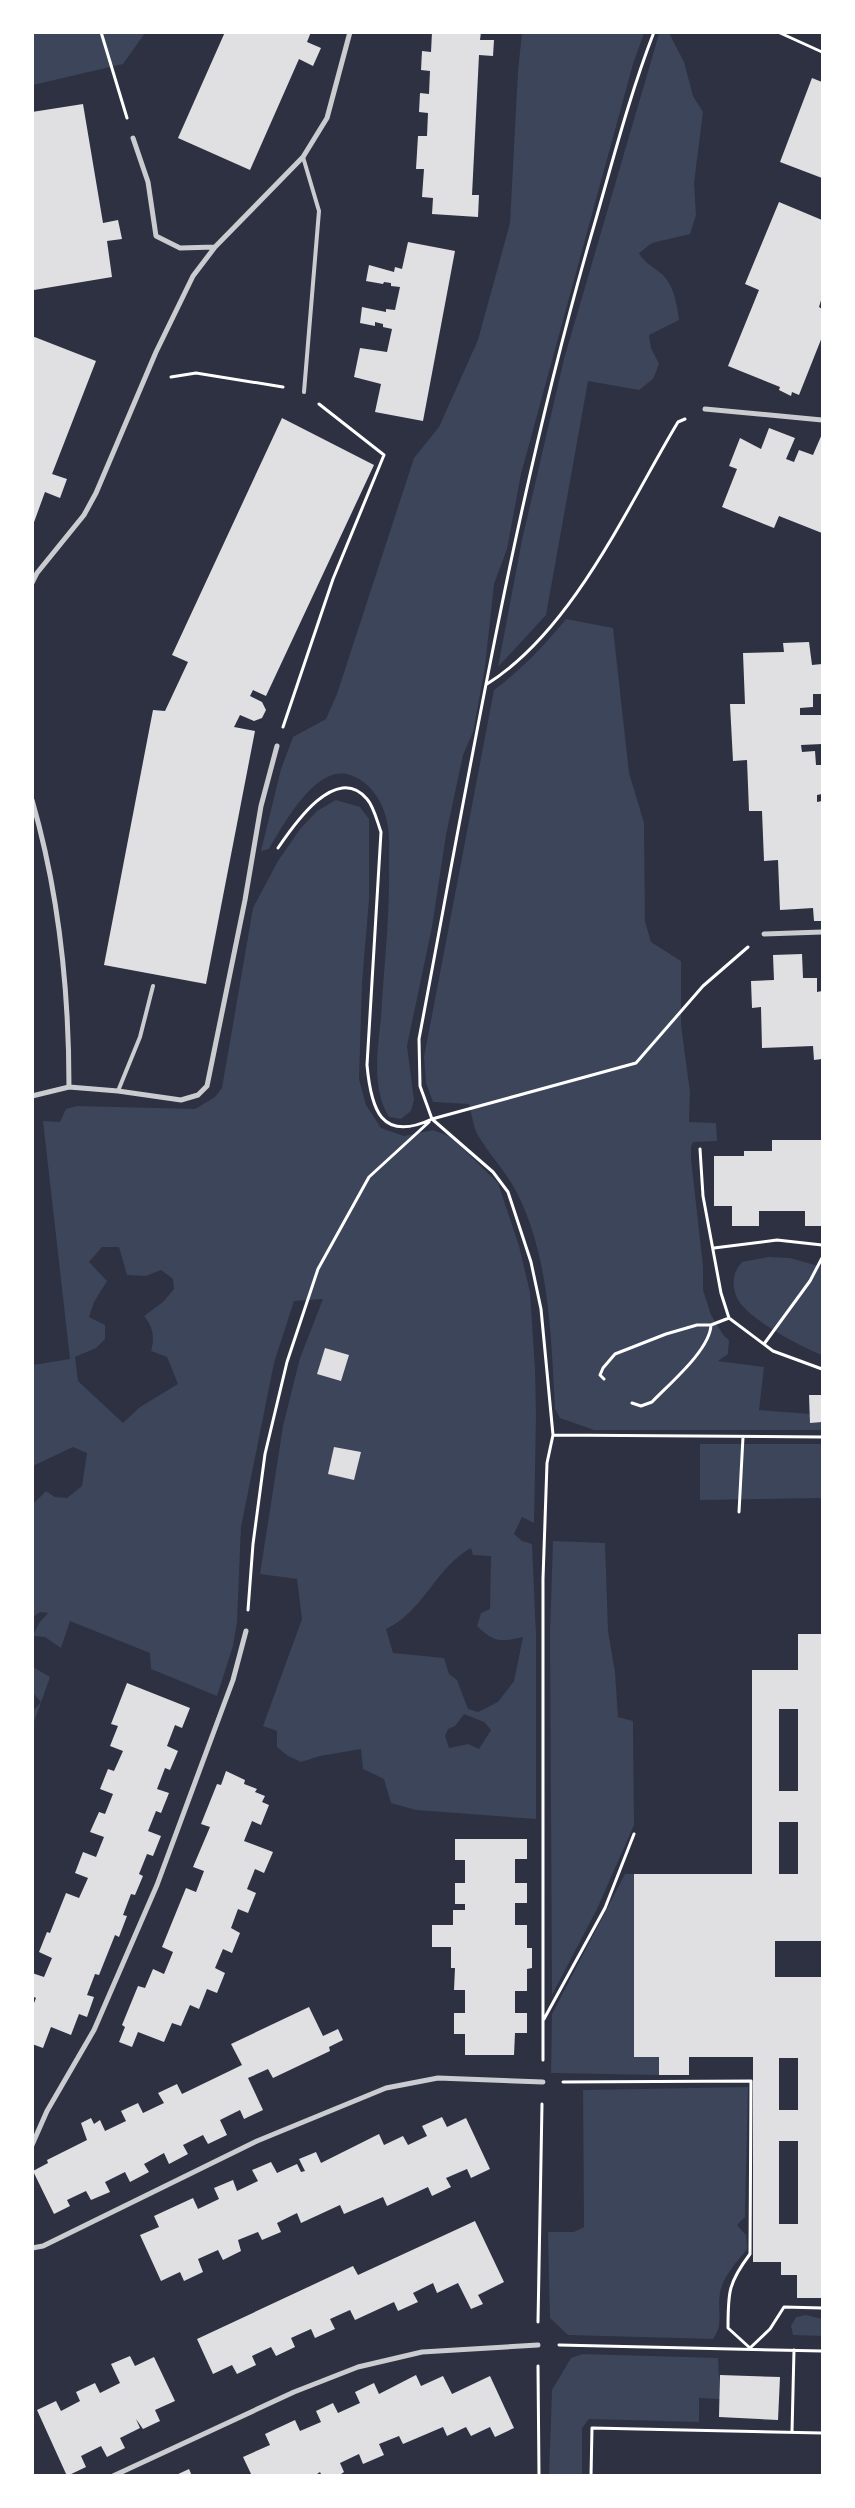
<svg xmlns="http://www.w3.org/2000/svg" width="855" height="2508" viewBox="0 0 855 2508" font-family="'Fira Sans Condensed',sans-serif">
  <style>
    .green { fill: #3c4559; fill-rule: evenodd }
    .building { fill: #e0e0e3; fill-rule: evenodd }
    .lines { fill: none; stroke-linecap: round; stroke-linejoin: round }
    .path { stroke: #fff; stroke-width: 3 }
    .service { stroke: #caccd0; stroke-width: 4 }
    .minor { stroke: #caccd0; stroke-width: 5 }
  </style>
  <rect width="100%" height="100%" fill="#2d3142"/>
  <path class="green" d="M 33,33 L 145,33 L 123,64 L 33,85 Z
    M 522,33 L 644,33 L 633,64 L 521,474 L 507,549 L 494,584 L 485,667 L 473,732 L 463,755 L 446,835 L 432,927 L 407,1046 L 414,1100 L 411,1111 L 401,1119 L 389,1117 C 371,1089 378,1048 381,1017 C 384,966 390,916 389,865 C 389,853 390,839 388,827 C 385,805 372,782 350,775 C 316,763 283,826 269,849 L 261,851 L 281,769 L 293,737 L 326,719 L 337,694 L 414,458 L 439,427 L 478,340 L 510,223 L 518,71 Z
    M 669,33 L 684,62 L 693,96 L 703,112 L 694,183 L 696,215 L 690,234 L 652,243 L 639,253 C 644,263 654,267 663,275 C 674,286 677,305 679,320 L 649,335 L 651,348 L 659,364 L 653,379 L 639,390 L 588,381 L 546,615 L 498,667 L 522,540 L 564,359 L 659,34 Z
    M 566,619 L 613,628 L 629,773 L 644,823 L 645,921 L 651,942 L 681,961 L 681,1025 L 690,1092 L 689,1122 L 716,1123 L 717,1141 L 693,1142 L 691,1146 L 691,1159 L 703,1266 L 703,1290 L 711,1315 L 724,1336 L 729,1340 L 728,1354 L 718,1361 L 764,1367 L 759,1410 L 810,1414 L 810,1422 L 822,1422 L 822,1430 L 594,1430 L 560,1418 L 555,1409 C 551,1338 550,1262 519,1197 C 509,1175 491,1157 479,1137 C 473,1128 472,1114 469,1104 L 433,1102 L 426,1083 L 424,1057 L 494,690 C 522,669 544,646 566,619 Z
    M 336,800 L 360,807 L 369,819 L 369,899 L 362,983 L 359,1079 L 366,1105 L 381,1128 L 404,1136 L 433,1130 L 451,1137 L 498,1183 L 519,1246 L 530,1292 L 535,1369 L 536,1417 L 534,1523 L 522,1517 L 514,1534 L 522,1541 L 532,1544 L 536,1635 L 536,1819 L 416,1810 L 391,1803 L 384,1779 L 363,1769 L 361,1749 L 320,1756 L 301,1762 L 288,1756 L 277,1747 L 277,1731 L 263,1726 L 302,1619 L 297,1579 L 260,1574 L 283,1426 L 300,1358 L 323,1299 L 294,1301 L 274,1363 L 241,1527 L 237,1622 L 233,1646 L 217,1696 L 151,1669 L 150,1653 L 70,1621 L 61,1648 L 45,1637 L 33,1636 L 39,1623 L 48,1613 L 40,1612 L 33,1617 L 33,1504 L 46,1491 L 55,1497 L 67,1498 L 82,1486 L 87,1453 L 73,1447 L 33,1466 L 33,1365 L 70,1359 L 43,1121 L 60,1122 L 66,1109 L 77,1106 L 195,1109 L 215,1097 L 222,1088 L 253,908 L 278,861 L 300,829 L 317,811 ZM 102,1247 L 119,1247 L 127,1275 L 146,1276 L 161,1270 L 173,1279 L 174,1289 L 163,1302 L 144,1316 C 153,1327 155,1337 151,1351 L 167,1357 L 178,1384 L 140,1407 L 123,1423 L 78,1381 L 75,1357 L 96,1348 L 105,1339 L 105,1325 L 89,1317 L 94,1302 L 107,1281 L 89,1262 ZM 471,1548 L 473,1555 L 491,1556 L 490,1609 L 481,1613 L 477,1626 C 495,1643 500,1642 523,1637 L 514,1681 L 498,1702 L 478,1712 L 468,1709 L 457,1680 L 449,1674 L 444,1658 L 393,1653 L 386,1629 C 425,1610 435,1568 471,1548 ZM 464,1714 L 484,1722 L 491,1730 L 479,1749 L 468,1744 L 449,1748 L 445,1736 L 448,1729 L 455,1726 Z
    M 768,1257 L 790,1258 L 822,1267 L 822,1355 C 801,1347 746,1318 737,1298 C 731,1284 733,1272 742,1262 Z
    M 700,1444 L 822,1444 L 822,1498 L 700,1500 Z
    M 553,1541 L 605,1543 L 608,1631 L 615,1672 L 618,1717 L 633,1721 L 634,1825 L 597,1909 L 552,1995 L 550,1633 Z
    M 33,1667 L 50,1677 L 33,1725 L 33,1711 L 41,1702 L 33,1693 Z
    M 625,1874 L 634,1874 L 634,2057 L 659,2057 L 659,2075 L 551,2073 L 552,2014 Z
    M 748,2087 L 745,2217 L 737,2225 L 746,2235 L 747,2249 C 737,2262 723,2276 720,2293 C 717,2309 724,2325 713,2339 L 568,2335 L 550,2318 L 548,2232 L 574,2232 L 584,2227 L 583,2090 Z
    M 806,2315 L 822,2319 L 822,2336 L 793,2335 L 791,2326 L 796,2317 Z
    M 583,2354 L 718,2358 L 720,2399 L 699,2398 L 699,2422 L 589,2419 L 582,2428 L 582,2475 L 549,2476 L 552,2390 L 571,2358 Z"/>
  <path class="building" d="M 225,32 L 311,32 L 307,42 L 321,48 L 313,66 L 299,59 L 250,170 L 178,138 Z
    M 432,32 L 481,32 L 480,40 L 494,40 L 493,56 L 479,55 L 472,195 L 479,195 L 478,217 L 432,214 L 433,198 L 422,197 L 424,169 L 416,169 L 418,136 L 427,136 L 428,113 L 419,112 L 420,93 L 429,94 L 430,71 L 421,70 L 422,51 L 431,52 Z
    M 812,78 L 822,82 L 822,178 L 780,162 Z
    M 83,104 L 103,223 L 118,220 L 122,239 L 107,241 L 112,277 L 34,290 L 32,112 Z
    M 779,202 L 822,220 L 822,297 L 819,307 L 822,309 L 822,337 L 799,395 L 792,392 L 791,396 L 779,390 L 780,387 L 728,366 L 759,290 L 745,284 Z
    M 408,242 L 455,251 L 423,421 L 375,412 L 381,384 L 354,377 L 360,348 L 387,352 L 392,329 L 383,327 L 383,324 L 375,322 L 375,326 L 360,323 L 362,307 L 386,312 L 386,309 L 395,310 L 400,287 L 391,286 L 391,283 L 384,282 L 383,284 L 366,281 L 369,265 L 394,272 L 395,267 L 402,269 Z
    M 32,336 L 96,361 L 52,474 L 67,479 L 60,498 L 45,492 L 33,525 Z
    M 282,418 L 374,465 L 266,696 L 253,690 L 250,696 L 262,702 L 266,710 L 262,718 L 254,721 L 240,715 L 234,727 L 255,731 L 206,984 L 104,965 L 153,710 L 165,711 L 188,662 L 172,655 Z
    M 769,428 L 795,438 L 786,459 L 794,462 L 799,450 L 813,455 L 822,434 L 822,533 L 779,516 L 774,528 L 722,507 L 737,469 L 729,466 L 740,438 L 761,449 Z
    M 809,642 L 812,665 L 822,664 L 822,694 L 813,694 L 813,707 L 800,708 L 800,715 L 822,715 L 822,744 L 801,745 L 802,752 L 815,751 L 816,765 L 822,765 L 822,794 L 817,795 L 817,802 L 822,801 L 822,921 L 814,921 L 813,908 L 780,910 L 778,860 L 764,861 L 762,811 L 749,811 L 747,760 L 733,761 L 730,704 L 745,704 L 743,653 L 784,652 L 783,643 Z
    M 802,954 L 803,978 L 817,978 L 817,992 L 822,991 L 822,1059 L 814,1060 L 813,1046 L 762,1048 L 761,1007 L 752,1008 L 751,981 L 774,980 L 773,955 Z
    M 772,1140 L 822,1140 L 822,1226 L 805,1226 L 805,1211 L 759,1211 L 759,1226 L 732,1226 L 732,1206 L 714,1206 L 714,1156 L 744,1156 L 744,1151 L 772,1151 Z
    M 325,1348 L 349,1355 L 341,1381 L 317,1374 Z
    M 809,1395 L 822,1395 L 822,1422 L 810,1423 Z
    M 334,1447 L 361,1452 L 354,1480 L 328,1474 Z
    M 798,1634 L 822,1634 L 822,1941 L 775,1941 L 775,1977 L 822,1977 L 822,2298 L 797,2298 L 797,2275 L 781,2275 L 781,2262 L 753,2262 L 753,2057 L 689,2057 L 689,2075 L 659,2075 L 659,2057 L 634,2057 L 634,1874 L 752,1874 L 752,1670 L 798,1670 ZM 779,1709 L 798,1709 L 798,1791 L 779,1791 ZM 779,1822 L 798,1822 L 798,1874 L 779,1874 ZM 779,2058 L 798,2058 L 798,2110 L 779,2110 ZM 779,2141 L 798,2141 L 798,2224 L 779,2224 Z
    M 127,1683 L 190,1708 L 182,1728 L 175,1725 L 167,1746 L 178,1751 L 170,1770 L 165,1768 L 157,1789 L 169,1793 L 161,1813 L 156,1811 L 148,1831 L 161,1836 L 153,1856 L 147,1854 L 139,1874 L 143,1876 L 135,1895 L 131,1894 L 123,1915 L 127,1916 L 119,1937 L 115,1935 L 99,1975 L 95,1974 L 87,1995 L 94,1997 L 87,2017 L 79,2014 L 71,2035 L 51,2027 L 43,2048 L 32,2044 L 32,2008 L 36,1998 L 32,1996 L 32,1973 L 44,1977 L 52,1958 L 39,1952 L 47,1932 L 50,1933 L 66,1893 L 79,1898 L 88,1878 L 75,1873 L 83,1852 L 96,1857 L 104,1837 L 90,1832 L 99,1812 L 105,1814 L 113,1794 L 100,1789 L 108,1769 L 114,1771 L 123,1751 L 110,1746 L 118,1726 L 111,1724 Z
    M 226,1771 L 245,1780 L 244,1784 L 257,1789 L 255,1792 L 265,1796 L 262,1802 L 269,1805 L 261,1825 L 252,1821 L 244,1841 L 273,1852 L 264,1873 L 255,1869 L 247,1889 L 256,1893 L 248,1913 L 238,1909 L 231,1928 L 240,1933 L 232,1953 L 223,1949 L 215,1968 L 225,1973 L 217,1993 L 207,1989 L 199,2009 L 190,2005 L 181,2026 L 172,2023 L 164,2042 L 138,2032 L 132,2047 L 119,2042 L 125,2027 L 122,2025 L 138,1986 L 145,1988 L 153,1969 L 164,1974 L 173,1952 L 162,1947 L 186,1888 L 196,1892 L 204,1871 L 193,1867 L 210,1827 L 201,1824 L 217,1784 L 221,1785 Z
    M 455,1839 L 527,1839 L 527,1859 L 515,1859 L 515,1883 L 527,1883 L 527,1903 L 515,1903 L 515,1925 L 527,1925 L 527,1948 L 532,1948 L 532,1968 L 527,1969 L 527,1991 L 515,1991 L 515,2013 L 527,2013 L 527,2033 L 515,2033 L 514,2055 L 465,2055 L 465,2034 L 454,2034 L 454,2013 L 465,2013 L 465,1990 L 454,1990 L 455,1968 L 451,1968 L 451,1947 L 432,1947 L 432,1925 L 453,1925 L 453,1910 L 465,1910 L 465,1904 L 455,1904 L 455,1883 L 465,1883 L 465,1860 L 455,1860 Z
    M 309,2007 L 323,2036 L 338,2029 L 343,2040 L 329,2047 L 330,2051 L 273,2078 L 268,2069 L 248,2078 L 263,2110 L 244,2119 L 240,2110 L 220,2120 L 227,2135 L 208,2144 L 203,2135 L 183,2145 L 188,2154 L 169,2164 L 164,2153 L 144,2164 L 149,2172 L 130,2182 L 125,2172 L 105,2182 L 110,2192 L 91,2200 L 86,2191 L 67,2200 L 70,2206 L 54,2214 L 33,2171 L 48,2163 L 47,2160 L 87,2140 L 81,2123 L 91,2118 L 94,2124 L 100,2120 L 105,2131 L 126,2121 L 121,2111 L 138,2103 L 143,2113 L 164,2103 L 158,2093 L 177,2084 L 182,2094 L 242,2065 L 231,2044 Z
    M 442,2117 L 447,2127 L 466,2118 L 490,2169 L 471,2178 L 467,2169 L 446,2178 L 451,2187 L 432,2196 L 428,2187 L 387,2206 L 383,2197 L 344,2214 L 340,2205 L 301,2223 L 297,2213 L 277,2223 L 281,2232 L 262,2240 L 258,2232 L 238,2240 L 241,2251 L 223,2260 L 218,2250 L 198,2259 L 203,2272 L 184,2281 L 180,2272 L 161,2281 L 140,2235 L 159,2227 L 154,2216 L 193,2198 L 198,2209 L 219,2199 L 214,2188 L 233,2180 L 237,2191 L 258,2181 L 252,2170 L 271,2162 L 277,2173 L 297,2164 L 301,2172 L 305,2171 L 299,2159 L 316,2152 L 321,2163 L 379,2134 L 384,2145 L 403,2136 L 408,2145 L 427,2136 L 422,2126 Z
    M 475,2221 L 504,2282 L 478,2295 L 483,2304 L 471,2309 L 458,2283 L 437,2293 L 433,2283 L 413,2293 L 418,2302 L 398,2311 L 394,2302 L 355,2320 L 350,2310 L 330,2319 L 335,2329 L 315,2338 L 311,2329 L 291,2338 L 295,2347 L 276,2356 L 271,2347 L 252,2356 L 256,2365 L 237,2374 L 232,2365 L 213,2374 L 197,2339 L 353,2266 L 358,2275 Z
    M 130,2356 L 135,2366 L 154,2357 L 175,2401 L 155,2410 L 160,2421 L 143,2429 L 136,2419 L 140,2428 L 120,2438 L 125,2448 L 107,2457 L 101,2446 L 81,2456 L 86,2467 L 67,2476 L 37,2410 L 56,2401 L 61,2411 L 80,2401 L 76,2392 L 95,2383 L 100,2393 L 120,2383 L 111,2364 Z
    M 416,2375 L 421,2386 L 443,2376 L 452,2394 L 490,2376 L 514,2428 L 495,2437 L 490,2427 L 471,2436 L 466,2427 L 447,2436 L 443,2427 L 403,2444 L 399,2436 L 379,2444 L 384,2455 L 363,2464 L 359,2454 L 340,2463 L 344,2472 L 338,2476 L 322,2476 L 320,2472 L 314,2476 L 252,2476 L 243,2457 L 270,2445 L 265,2434 L 295,2420 L 300,2431 L 321,2422 L 316,2411 L 333,2403 L 338,2413 L 360,2403 L 355,2392 L 374,2383 L 379,2394 Z
    M 720,2375 L 780,2377 L 778,2420 L 719,2417 Z
    M 189,2469 L 192,2476 L 174,2476 Z"/>
  <g class="lines">
    <path class="path" d="M 101,32 L 127,118
      M 778,32 L 822,52
      M 171,377 L 196,373 L 283,387
      M 487,684 C 573,630 627,507 678,422 L 685,419
      M 283,727 L 333,579 L 384,455 L 319,404
      M 278,848 C 293,826 336,762 367,799 C 374,807 377,821 381,832 L 367,1065 C 371,1109 381,1143 432,1119 L 636,1063 L 703,986 L 748,947
      M 700,1149 L 703,1196 L 721,1293 L 729,1318 L 773,1351 L 822,1369
      M 714,1248 L 777,1240 L 822,1245
      M 764,1344 L 810,1281 L 822,1258
      M 604,1379 L 600,1375 L 603,1368 L 615,1354 L 666,1334 L 697,1325 L 711,1325 L 729,1318
      M 632,1403 L 641,1406 L 652,1402 C 669,1384 710,1350 711,1325
      M 553,1435 L 822,1437
      M 739,1512 L 743,1437
      M 248,1610 L 253,1544 L 265,1454 L 287,1362 L 318,1269 L 369,1177 L 429,1122
      M 544,2019 L 605,1908 L 634,1834
      M 543,2060 L 543,1579 L 547,1463 L 553,1435 L 541,1309 L 531,1262 L 508,1192 L 493,1172 L 432,1119 L 420,1086 L 419,1039 C 470,770 515,499 591,236 C 611,168 628,99 654,32
      M 563,2082 L 751,2081 L 750,2254 C 728,2283 728,2293 728,2328 L 750,2348 L 770,2329 L 784,2307 L 822,2308
      M 538,2322 L 542,2104
      M 559,2345 L 822,2351
      M 538,2366 L 539,2476
      M 792,2432 L 794,2350
      M 591,2476 L 592,2428 L 822,2433"/>
    <path class="service" d="M 303,157 L 319,211 L 304,392
      M 118,1091 L 140,1037 L 153,986"/>
    <path class="minor" d="M 133,138 L 148,182 L 156,236 L 180,248 L 215,247
      M 705,409 L 822,420
      M 32,583 L 37,573 L 84,515 L 96,493 L 156,352 L 193,276 L 215,247 L 303,157 L 327,118 L 350,32
      M 32,800 C 59,893 69,990 69,1087
      M 764,934 L 822,932
      M 32,1096 L 69,1087 L 118,1091 L 181,1100 L 198,1095 L 207,1086 L 245,900 L 261,806 L 277,746
      M 32,2145 L 47,2111 L 94,2030 L 157,1885 L 233,1680 L 246,1631
      M 32,2248 L 43,2246 L 257,2141 L 386,2088 L 438,2078 L 543,2082
      M 113,2476 L 294,2392 L 358,2367 L 422,2352 L 538,2345"/>
  </g>
  <rect width="855" height="2508" fill="none" stroke="#ffffff" stroke-width="68"/>
</svg>
